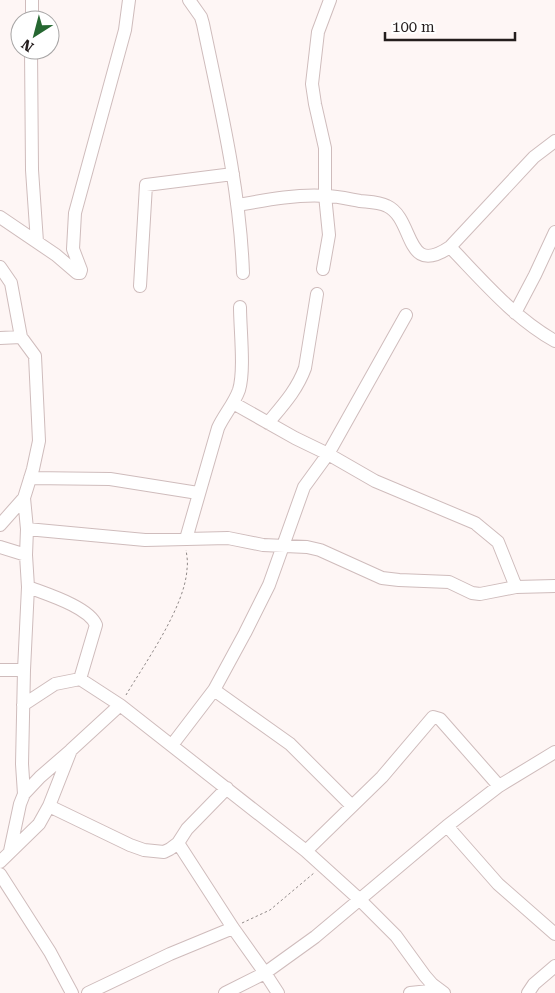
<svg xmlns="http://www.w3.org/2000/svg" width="555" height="993" viewBox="0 0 555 993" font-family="'Roboto Serif',serif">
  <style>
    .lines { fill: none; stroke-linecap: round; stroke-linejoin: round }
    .minor-casing { stroke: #cfbcbc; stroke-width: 14 }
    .path { stroke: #918a89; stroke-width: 1; stroke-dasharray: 2.5 2.5; stroke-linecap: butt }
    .minor { stroke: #fff; stroke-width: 12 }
  </style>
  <rect width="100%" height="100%" fill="#fef6f5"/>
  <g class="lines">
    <g class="minor-casing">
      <path id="minor" d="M 189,0 L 201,17 L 203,24 C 220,106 240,188 243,273
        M 32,20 L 32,0
        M 31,50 L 32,170 L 37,242
        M 238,205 C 266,200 297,194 326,196 C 337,196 349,199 360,201 C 369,202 379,202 387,206 C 415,219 404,278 450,247 L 534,157 L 555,141
        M 0,217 L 56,255 L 77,273 L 80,273 L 81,270 L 73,249 L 75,213 L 125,30 L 129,0
        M 450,247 C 483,281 514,318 555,341
        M 0,267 L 11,283 L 21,337
        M 323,269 L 329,235 L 325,195 L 325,148 L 315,104 L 312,84 L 318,32 L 330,0
        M 140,286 L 146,185 L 233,174
        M 515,313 L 535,275 L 555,232
        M 0,338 L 21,337 L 35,356 L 39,441 L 33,469 L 24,498 L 27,529 L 26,555 L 28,587 L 24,670 L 22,764 L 24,794 L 20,804 L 10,851
        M 233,403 L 295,438 L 328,454 L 375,481 L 475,523 L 498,542 L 516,587
        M 268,423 C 283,405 297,390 305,368 L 317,294
        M 30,478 L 110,479 L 198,493
        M 0,525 L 24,498
        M 27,529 L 145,540 L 228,538 L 263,545 L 307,547 L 320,550 L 382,578 L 399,580 L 449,582 L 472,593 L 480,594 L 516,587 L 555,586
        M 186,539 L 218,428 C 224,415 234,404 239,390 C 245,370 240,329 240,307
        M 0,547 L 26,555
        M 0,670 L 24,670
        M 80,679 L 120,705 L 306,851 L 359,899 L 396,936 L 425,976 L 432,984 L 444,993
        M 214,690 L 290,744 L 352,806
        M 23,705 L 55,684 L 80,679 L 96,625 C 89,607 46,594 28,587
        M 172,745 L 214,690 L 245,633 L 269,585 L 304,487 L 328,454 L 406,315
        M 24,794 L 40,777 L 70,751
        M 49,806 L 130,845 L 144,850 L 164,852 L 170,849 L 178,843 L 187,829 L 227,788
        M 447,826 L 498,884 L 555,934
        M 178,843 L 233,928 L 265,973 L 278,993
        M 306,851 L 382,777 L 433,717 L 440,719 L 499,786
        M 0,862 L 39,824 L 49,806 L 71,750 L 120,705
        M 0,874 L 50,952 L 72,993
        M 88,993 L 170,954 L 233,928
        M 225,993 L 265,973 L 315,937 L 447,826 L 499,786 L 555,752
        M 410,993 L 439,990
        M 528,993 L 534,984 L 555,966"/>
    </g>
    <path class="path" d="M 126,695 C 145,663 185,607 187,569 C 188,563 187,556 186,550
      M 242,923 L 270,910 L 314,873"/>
    <use href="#minor" class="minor"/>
  </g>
  <g transform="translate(35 35) rotate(216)"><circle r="24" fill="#ffffff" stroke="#a7a5a5"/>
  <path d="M0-4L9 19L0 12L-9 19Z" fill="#266731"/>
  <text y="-8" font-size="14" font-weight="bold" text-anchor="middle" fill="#241d1d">N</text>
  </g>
  <path d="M385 32v8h130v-8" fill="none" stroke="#241d1d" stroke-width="2.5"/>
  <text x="392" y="32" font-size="15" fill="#241d1d" stroke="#ffffff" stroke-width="4" paint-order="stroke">100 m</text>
</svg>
